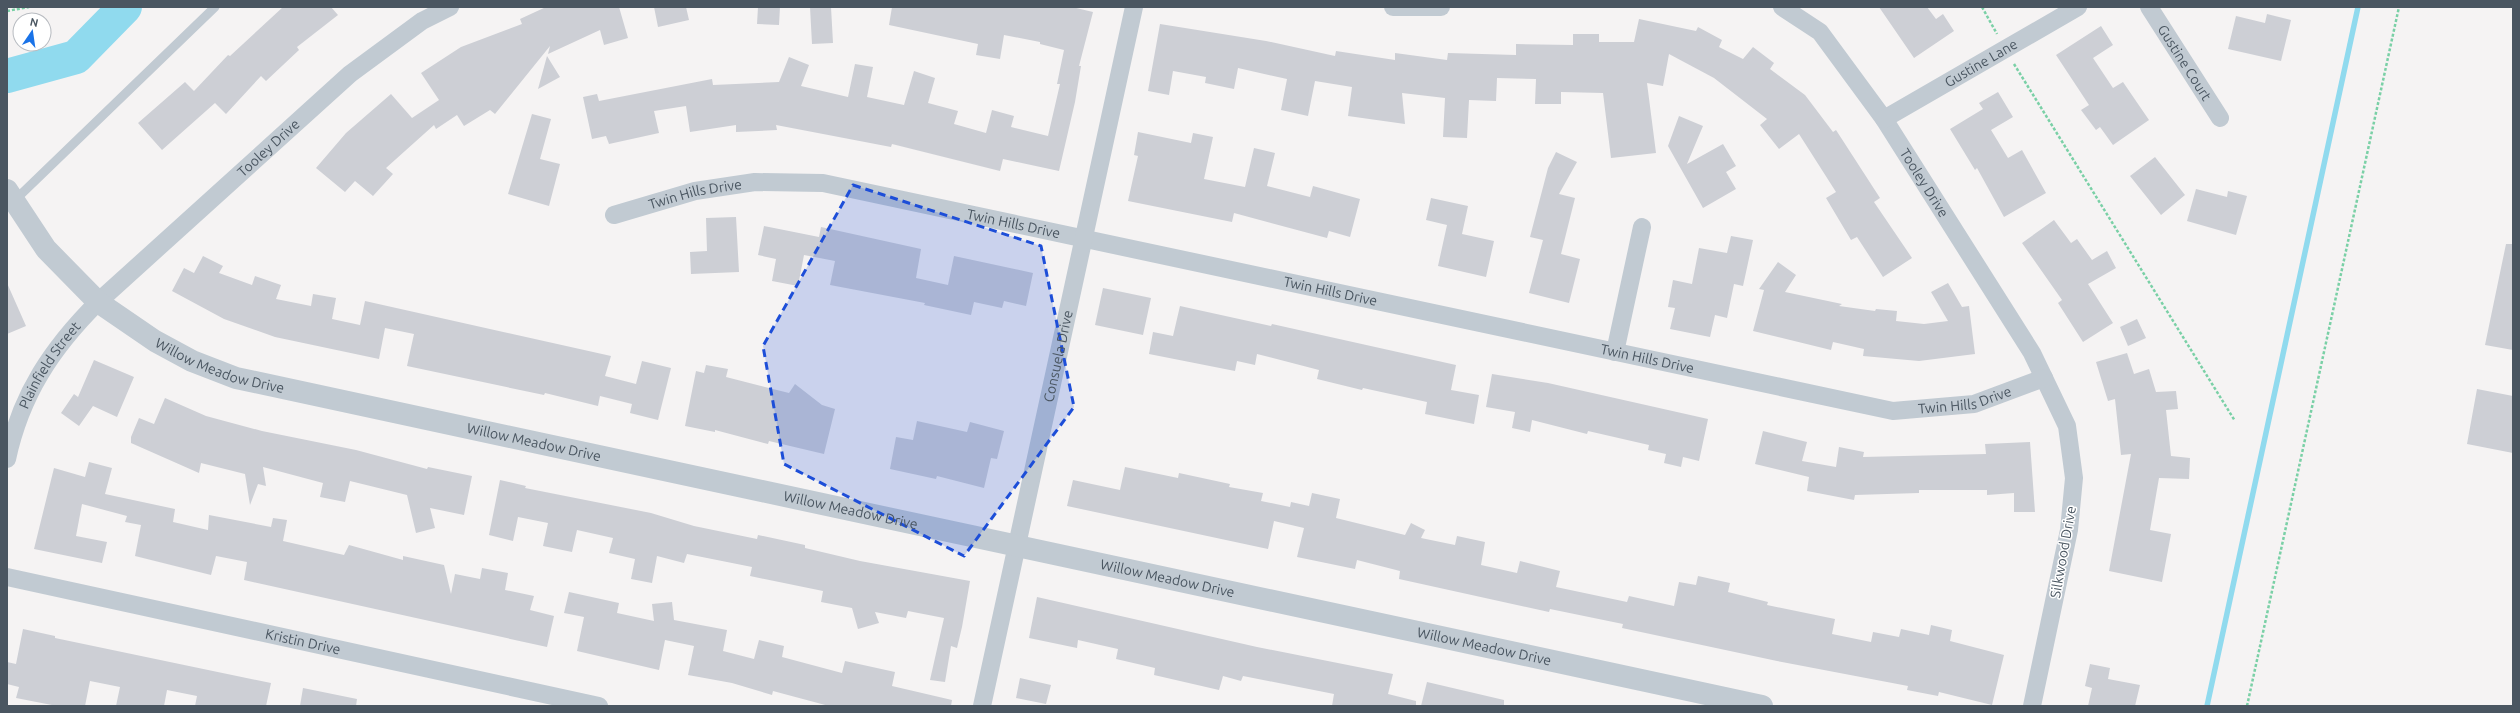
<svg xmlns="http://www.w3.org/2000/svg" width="2520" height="713" viewBox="0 0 2520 713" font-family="Ubuntu,sans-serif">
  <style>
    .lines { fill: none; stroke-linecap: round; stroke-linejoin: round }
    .stream { stroke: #90daee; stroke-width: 5.5 }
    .river { stroke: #90daee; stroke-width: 34 }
    .building { fill: #cdcfd5 }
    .path { stroke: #7ad0a6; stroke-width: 2.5; stroke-dasharray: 3 2; stroke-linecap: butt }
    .service { stroke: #c1cad2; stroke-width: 9 }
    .minor { stroke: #c1cad2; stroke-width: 18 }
    .tertiary { stroke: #c1cad2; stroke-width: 22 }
    .marked { fill: #1d4ed8; fill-opacity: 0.2; stroke: #1d4ed8; stroke-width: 3; stroke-dasharray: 8 5; stroke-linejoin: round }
    .labels { text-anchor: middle; stroke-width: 3; stroke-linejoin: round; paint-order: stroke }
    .street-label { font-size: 14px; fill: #4a5661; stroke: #fff }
  </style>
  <rect width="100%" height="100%" fill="#f5f3f3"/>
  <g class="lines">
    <path class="stream" d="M 2207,706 L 2358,7"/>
    <path class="river" d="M 7,76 L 76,57 L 125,7"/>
  </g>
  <path class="building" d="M 283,7 L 331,7 L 338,15 L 297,47 L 299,50 L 266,81 L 261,76 L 226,114 L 215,103 L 162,150 L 138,123 L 185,82 L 194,91 L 228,55 L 230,56 Z
    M 546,7 L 619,7 L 628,38 L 604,45 L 600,30 L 548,54 L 550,46 L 495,114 L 490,110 L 464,126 L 457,115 L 436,129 L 434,125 L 386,168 L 393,174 L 373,196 L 355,181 L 345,192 L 316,168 L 346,133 L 391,94 L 412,118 L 439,100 L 421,73 L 461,47 L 522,24 L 520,19 Z
    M 654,7 L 686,7 L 689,20 L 658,27 Z
    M 758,7 L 780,7 L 779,25 L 757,24 Z
    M 810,7 L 831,7 L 833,43 L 812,44 Z
    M 892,7 L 1072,7 L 1093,12 L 1079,66 L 1081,66 L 1075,102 L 1059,171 L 1003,159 L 1000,171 L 892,144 L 891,147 L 776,125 L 777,130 L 736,132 L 736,125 L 690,132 L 686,106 L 654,111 L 659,133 L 609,144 L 606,136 L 592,139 L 583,97 L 597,94 L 599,101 L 712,79 L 713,85 L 779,82 L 789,57 L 809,65 L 801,86 L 848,97 L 855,64 L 873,67 L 867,97 L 904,105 L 914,71 L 935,78 L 928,103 L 958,111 L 954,124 L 986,133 L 992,110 L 1014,116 L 1011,127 L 1048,136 L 1060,84 L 1057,84 L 1064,50 L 1040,44 L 1040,42 L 1004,35 L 1000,59 L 976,55 L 978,44 L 889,25 Z
    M 1879,7 L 1927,7 L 1936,19 L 1943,14 L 1954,31 L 1914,58 Z
    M 2267,14 L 2291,20 L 2281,61 L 2228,49 L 2236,16 L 2265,23 Z
    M 1639,19 L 1696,31 L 1698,27 L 1722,40 L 1719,47 L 1743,59 L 1753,47 L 1774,63 L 1770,69 L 1805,95 L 1833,132 L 1836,130 L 1880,198 L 1874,202 L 1912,258 L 1883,277 L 1857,237 L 1851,240 L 1826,198 L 1836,192 L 1799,134 L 1779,149 L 1760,125 L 1767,119 L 1714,78 L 1669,54 L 1663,86 L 1647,83 L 1656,153 L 1611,158 L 1603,93 L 1561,92 L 1561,104 L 1535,104 L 1536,79 L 1497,78 L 1496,101 L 1469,100 L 1467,138 L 1443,137 L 1445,98 L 1402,93 L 1405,124 L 1348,116 L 1352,87 L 1315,81 L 1308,116 L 1281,110 L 1287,79 L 1238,68 L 1234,89 L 1205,83 L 1206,77 L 1173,71 L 1169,95 L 1148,91 L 1160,24 L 1266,41 L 1335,56 L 1336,51 L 1395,60 L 1395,53 L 1447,60 L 1448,53 L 1516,55 L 1516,44 L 1573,45 L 1573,34 L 1599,34 L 1599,42 L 1634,42 Z
    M 2101,26 L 2113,45 L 2093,58 L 2113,88 L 2123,82 L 2149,120 L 2113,145 L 2100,127 L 2096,130 L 2081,110 L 2089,105 L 2056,55 Z
    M 547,56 L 560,77 L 538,89 Z
    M 1998,92 L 2013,117 L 1991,130 L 2008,158 L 2022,150 L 2046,193 L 2004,217 L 1977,168 L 1975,170 L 1950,129 L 1983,109 L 1979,103 Z
    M 532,114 L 551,119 L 540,159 L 560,164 L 549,206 L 508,194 Z
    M 1679,116 L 1703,126 L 1687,164 L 1723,144 L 1736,166 L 1726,172 L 1736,189 L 1703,208 L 1668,146 Z
    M 1138,132 L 1191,143 L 1193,133 L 1213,137 L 1204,179 L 1245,187 L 1254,148 L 1275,153 L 1267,186 L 1310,197 L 1313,186 L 1360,199 L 1350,237 L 1329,231 L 1327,238 L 1234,213 L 1232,222 L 1128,201 L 1138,156 L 1134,155 Z
    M 1556,152 L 1577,162 L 1559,194 L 1575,198 L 1561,254 L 1580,259 L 1569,303 L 1529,293 L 1543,240 L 1530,237 L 1548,168 Z
    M 2155,157 L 2185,195 L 2161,215 L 2130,176 Z
    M 2196,189 L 2227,197 L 2228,191 L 2247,196 L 2236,235 L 2187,221 Z
    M 1431,198 L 1468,206 L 1462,234 L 1494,241 L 1486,277 L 1438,266 L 1447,225 L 1426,220 Z
    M 736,217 L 739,272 L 691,274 L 690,252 L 707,251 L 706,218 Z
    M 2054,220 L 2071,243 L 2077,239 L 2092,260 L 2107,251 L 2116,268 L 2088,284 L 2113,323 L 2083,342 L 2058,303 L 2062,300 L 2022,243 Z
    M 764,226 L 819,237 L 821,227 L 921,249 L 916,278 L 948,285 L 954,256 L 1033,273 L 1026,306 L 1004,301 L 1002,308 L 974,302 L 971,315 L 924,305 L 925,303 L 830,285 L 835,261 L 804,255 L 798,286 L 772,281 L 776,259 L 758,255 Z
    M 1731,236 L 1753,240 L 1743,286 L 1734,284 L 1727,318 L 1715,315 L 1710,337 L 1670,329 L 1675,308 L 1668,307 L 1673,280 L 1692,284 L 1699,248 L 1727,253 Z
    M 2506,244 L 2513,244 L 2513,350 L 2485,345 Z
    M 203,256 L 223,266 L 219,273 L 252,285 L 255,276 L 281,285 L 276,299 L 311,306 L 313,294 L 336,298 L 332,319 L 360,325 L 365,301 L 611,356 L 605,376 L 636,384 L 642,361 L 671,368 L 658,420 L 630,413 L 632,404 L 600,396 L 598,406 L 545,393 L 544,395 L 407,366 L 414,334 L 385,328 L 379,359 L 275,337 L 224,319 L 172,291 L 184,268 L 194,273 Z
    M 1778,262 L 1796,275 L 1785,292 L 1842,304 L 1839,306 L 1875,311 L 1876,309 L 1897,311 L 1896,321 L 1924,324 L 1948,321 L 1931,292 L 1948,283 L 1962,307 L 1969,306 L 1975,354 L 1919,361 L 1863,356 L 1864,349 L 1833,342 L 1831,350 L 1753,331 L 1764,290 L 1759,289 Z
    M 7,283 L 26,326 L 7,334 Z
    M 1103,288 L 1151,298 L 1143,335 L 1095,325 Z
    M 1180,306 L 1271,326 L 1272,324 L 1456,365 L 1451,390 L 1479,395 L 1474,424 L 1425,414 L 1427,402 L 1363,388 L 1362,390 L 1317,379 L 1319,370 L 1257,354 L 1255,365 L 1237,361 L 1235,371 L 1149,354 L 1153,332 L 1173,336 Z
    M 2137,319 L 2146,338 L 2128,346 L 2120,327 Z
    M 2127,353 L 2134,374 L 2149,369 L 2156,392 L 2176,391 L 2178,409 L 2166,410 L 2171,456 L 2190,458 L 2189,479 L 2159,478 L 2150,530 L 2171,534 L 2162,582 L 2109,571 L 2131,454 L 2121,455 L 2115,399 L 2108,401 L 2096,362 Z
    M 94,360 L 134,377 L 117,417 L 93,406 L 79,426 L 61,413 L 74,394 L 78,397 Z
    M 706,365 L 728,369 L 726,377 L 789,393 L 795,384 L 822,405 L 835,409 L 824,454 L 769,441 L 768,444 L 715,430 L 715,432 L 685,426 L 696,371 L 704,373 Z
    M 1492,374 L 1548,383 L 1708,419 L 1699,461 L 1683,457 L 1681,467 L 1664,463 L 1666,454 L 1648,450 L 1649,445 L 1588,431 L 1587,434 L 1532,420 L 1530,432 L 1512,428 L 1515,412 L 1486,407 Z
    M 2477,389 L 2513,396 L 2513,453 L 2467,444 Z
    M 165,398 L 206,416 L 262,431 L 356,450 L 427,469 L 428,467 L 472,476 L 464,515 L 430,508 L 435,528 L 416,533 L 407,495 L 350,481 L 345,502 L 320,497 L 323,483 L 263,467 L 266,486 L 258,484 L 250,505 L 245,474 L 201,463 L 199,473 L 131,443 L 131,437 L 139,418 L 154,424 Z
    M 917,421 L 967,432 L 970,422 L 1004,431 L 997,459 L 991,458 L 984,488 L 937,476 L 936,479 L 890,469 L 896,437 L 913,440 Z
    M 1763,431 L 1807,442 L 1802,461 L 1836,467 L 1839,447 L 1864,452 L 1863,457 L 1986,454 L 1985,444 L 2030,442 L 2035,512 L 2014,512 L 2014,493 L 1987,495 L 1987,490 L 1919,490 L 1919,493 L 1855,495 L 1854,500 L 1807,491 L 1809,477 L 1755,464 Z
    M 89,462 L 112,468 L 105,494 L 175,509 L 173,522 L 208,530 L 209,515 L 271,527 L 273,518 L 287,520 L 283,541 L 344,555 L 349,545 L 403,560 L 403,556 L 444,565 L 451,594 L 455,574 L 480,579 L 482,568 L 508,573 L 505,590 L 534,596 L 530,610 L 554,616 L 547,647 L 244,580 L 247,562 L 216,556 L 211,575 L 135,556 L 141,525 L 125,522 L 127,516 L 82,504 L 76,536 L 107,542 L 102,563 L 34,549 L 54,468 L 85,477 Z
    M 1125,467 L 1178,478 L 1179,473 L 1230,484 L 1229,487 L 1263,493 L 1261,501 L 1290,507 L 1291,502 L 1309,506 L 1312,493 L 1340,499 L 1336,518 L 1405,535 L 1411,523 L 1425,530 L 1421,538 L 1455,545 L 1457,536 L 1485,542 L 1481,565 L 1517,573 L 1520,561 L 1560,571 L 1556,587 L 1627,602 L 1629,596 L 1674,606 L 1679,582 L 1696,585 L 1698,576 L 1730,583 L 1728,592 L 1768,602 L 1767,605 L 1835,619 L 1832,634 L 1871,642 L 1873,632 L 1899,637 L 1901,629 L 1929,635 L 1931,625 L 1952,630 L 1950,641 L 2004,655 L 1992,705 L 1939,692 L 1938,696 L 1907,690 L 1908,686 L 1777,661 L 1622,628 L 1623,624 L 1550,609 L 1549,612 L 1399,579 L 1400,571 L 1357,560 L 1355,569 L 1297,557 L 1304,528 L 1274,521 L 1268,549 L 1067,506 L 1073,480 L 1120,490 Z
    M 500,480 L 526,486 L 525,488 L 651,513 L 694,526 L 757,539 L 758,535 L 805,545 L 805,548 L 860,561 L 970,581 L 962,627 L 957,648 L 951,646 L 945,682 L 930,680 L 944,618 L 908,611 L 906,618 L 875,612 L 879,623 L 858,629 L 852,608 L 821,602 L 823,591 L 750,576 L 752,567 L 687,554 L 684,563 L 657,556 L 652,583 L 631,579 L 635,559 L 609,553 L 613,538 L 577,530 L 572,552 L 543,546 L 548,523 L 518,517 L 513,541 L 489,535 Z
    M 569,592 L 619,603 L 617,613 L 654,621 L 652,604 L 672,602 L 674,620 L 727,630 L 723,651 L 754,659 L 759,640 L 784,646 L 782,657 L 842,673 L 845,661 L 895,672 L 892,686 L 952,700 L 951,706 L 829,706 L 773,691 L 772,695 L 732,683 L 688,675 L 694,646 L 665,640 L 659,670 L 577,651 L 584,617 L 564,613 Z
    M 1037,597 L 1257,647 L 1393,674 L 1388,694 L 1416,701 L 1416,706 L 1332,706 L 1334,694 L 1243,676 L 1241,681 L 1223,676 L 1219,690 L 1154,675 L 1155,668 L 1116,659 L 1118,649 L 1078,640 L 1077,648 L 1029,638 Z
    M 23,629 L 55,636 L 55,638 L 271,683 L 266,706 L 195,706 L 197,696 L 167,690 L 164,706 L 116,706 L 120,687 L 90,681 L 85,706 L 57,706 L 16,698 L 19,687 L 7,684 L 7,662 L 16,664 Z
    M 2090,664 L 2110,668 L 2108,679 L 2140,685 L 2135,706 L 2088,706 L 2092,688 L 2085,686 Z
    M 1020,678 L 1051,685 L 1046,704 L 1016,698 Z
    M 1427,682 L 1504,700 L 1504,706 L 1421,706 Z
    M 303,688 L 357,699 L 356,706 L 300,706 Z"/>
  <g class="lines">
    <path class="path" d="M 1982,7 L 1997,34
      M 7,11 L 29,7
      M 2014,64 L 2235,421
      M 2247,706 L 2399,7"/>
    <path class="service" d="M 14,201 L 215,7"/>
    <g class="minor">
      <path d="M 1393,7 L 1441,7"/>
      <path id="s1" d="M 1782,7 L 1820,32 L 1884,119 L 2032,353 L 2067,426 L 2074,478 L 2069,530 L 2032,706"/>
      <path id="s2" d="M 2149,7 L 2220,118"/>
      <path id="s3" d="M 1884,119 L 2078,7"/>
      <path id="s4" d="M 614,215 L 695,191 L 755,182 L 823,183 L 1893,411 L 1974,404 L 2044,378"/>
      <path d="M 1615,352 L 1642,227"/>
      <path id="s5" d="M 7,459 C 21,394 52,348 98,302 L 350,74 L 422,21 L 450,7"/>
      <path id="s6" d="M 7,577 L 599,706"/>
      <path id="s7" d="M 982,706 L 1134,7"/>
    </g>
    <path class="tertiary" id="s8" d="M 7,190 L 46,249 L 98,302 L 155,341 L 192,361 L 236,378 L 1762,706"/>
  </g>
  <path class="marked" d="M 853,185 L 1041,246 L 1074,407 L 964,556 L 784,464 L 763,346 Z"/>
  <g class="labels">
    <g class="street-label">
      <text dy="5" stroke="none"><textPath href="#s2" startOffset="66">Gustine Court</textPath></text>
      <text dy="5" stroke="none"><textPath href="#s3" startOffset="112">Gustine Lane</textPath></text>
      <text dy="5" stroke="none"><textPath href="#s5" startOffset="414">Tooley Drive</textPath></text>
      <text dy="5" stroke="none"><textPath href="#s1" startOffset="229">Tooley Drive</textPath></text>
      <text dy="5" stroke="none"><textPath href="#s4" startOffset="84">Twin Hills Drive</textPath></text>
      <text dy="5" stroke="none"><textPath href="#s4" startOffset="408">Twin Hills Drive</textPath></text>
      <text dy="5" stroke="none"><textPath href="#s4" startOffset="732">Twin Hills Drive</textPath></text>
      <text dy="5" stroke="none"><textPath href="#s7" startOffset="358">Consuela Drive</textPath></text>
      <text dy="5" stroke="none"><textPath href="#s4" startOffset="1056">Twin Hills Drive</textPath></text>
      <text dy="5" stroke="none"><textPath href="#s8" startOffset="284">Willow Meadow Drive</textPath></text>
      <text dy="5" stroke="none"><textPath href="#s5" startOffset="104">Plainfield Street</textPath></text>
      <text dy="5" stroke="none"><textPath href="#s4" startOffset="1380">Twin Hills Drive</textPath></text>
      <text dy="5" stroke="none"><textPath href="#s8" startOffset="608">Willow Meadow Drive</textPath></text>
      <text dy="5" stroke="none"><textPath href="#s8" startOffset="932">Willow Meadow Drive</textPath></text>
      <text transform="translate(2063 552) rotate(-80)" y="5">Silkwood Drive</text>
      <text dy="5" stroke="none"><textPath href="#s8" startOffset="1256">Willow Meadow Drive</textPath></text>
      <text dy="5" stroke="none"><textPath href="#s6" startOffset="303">Kristin Drive</textPath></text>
      <text dy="5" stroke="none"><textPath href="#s8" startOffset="1580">Willow Meadow Drive</textPath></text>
    </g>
  </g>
  <rect width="2520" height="713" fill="none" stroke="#4a5661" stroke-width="16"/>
  <g transform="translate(32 32) rotate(13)"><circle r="19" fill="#ffffff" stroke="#b7bbc0"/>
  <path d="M0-3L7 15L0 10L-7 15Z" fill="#1a73e8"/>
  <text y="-6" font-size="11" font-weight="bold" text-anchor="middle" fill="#4a5661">N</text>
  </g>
</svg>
